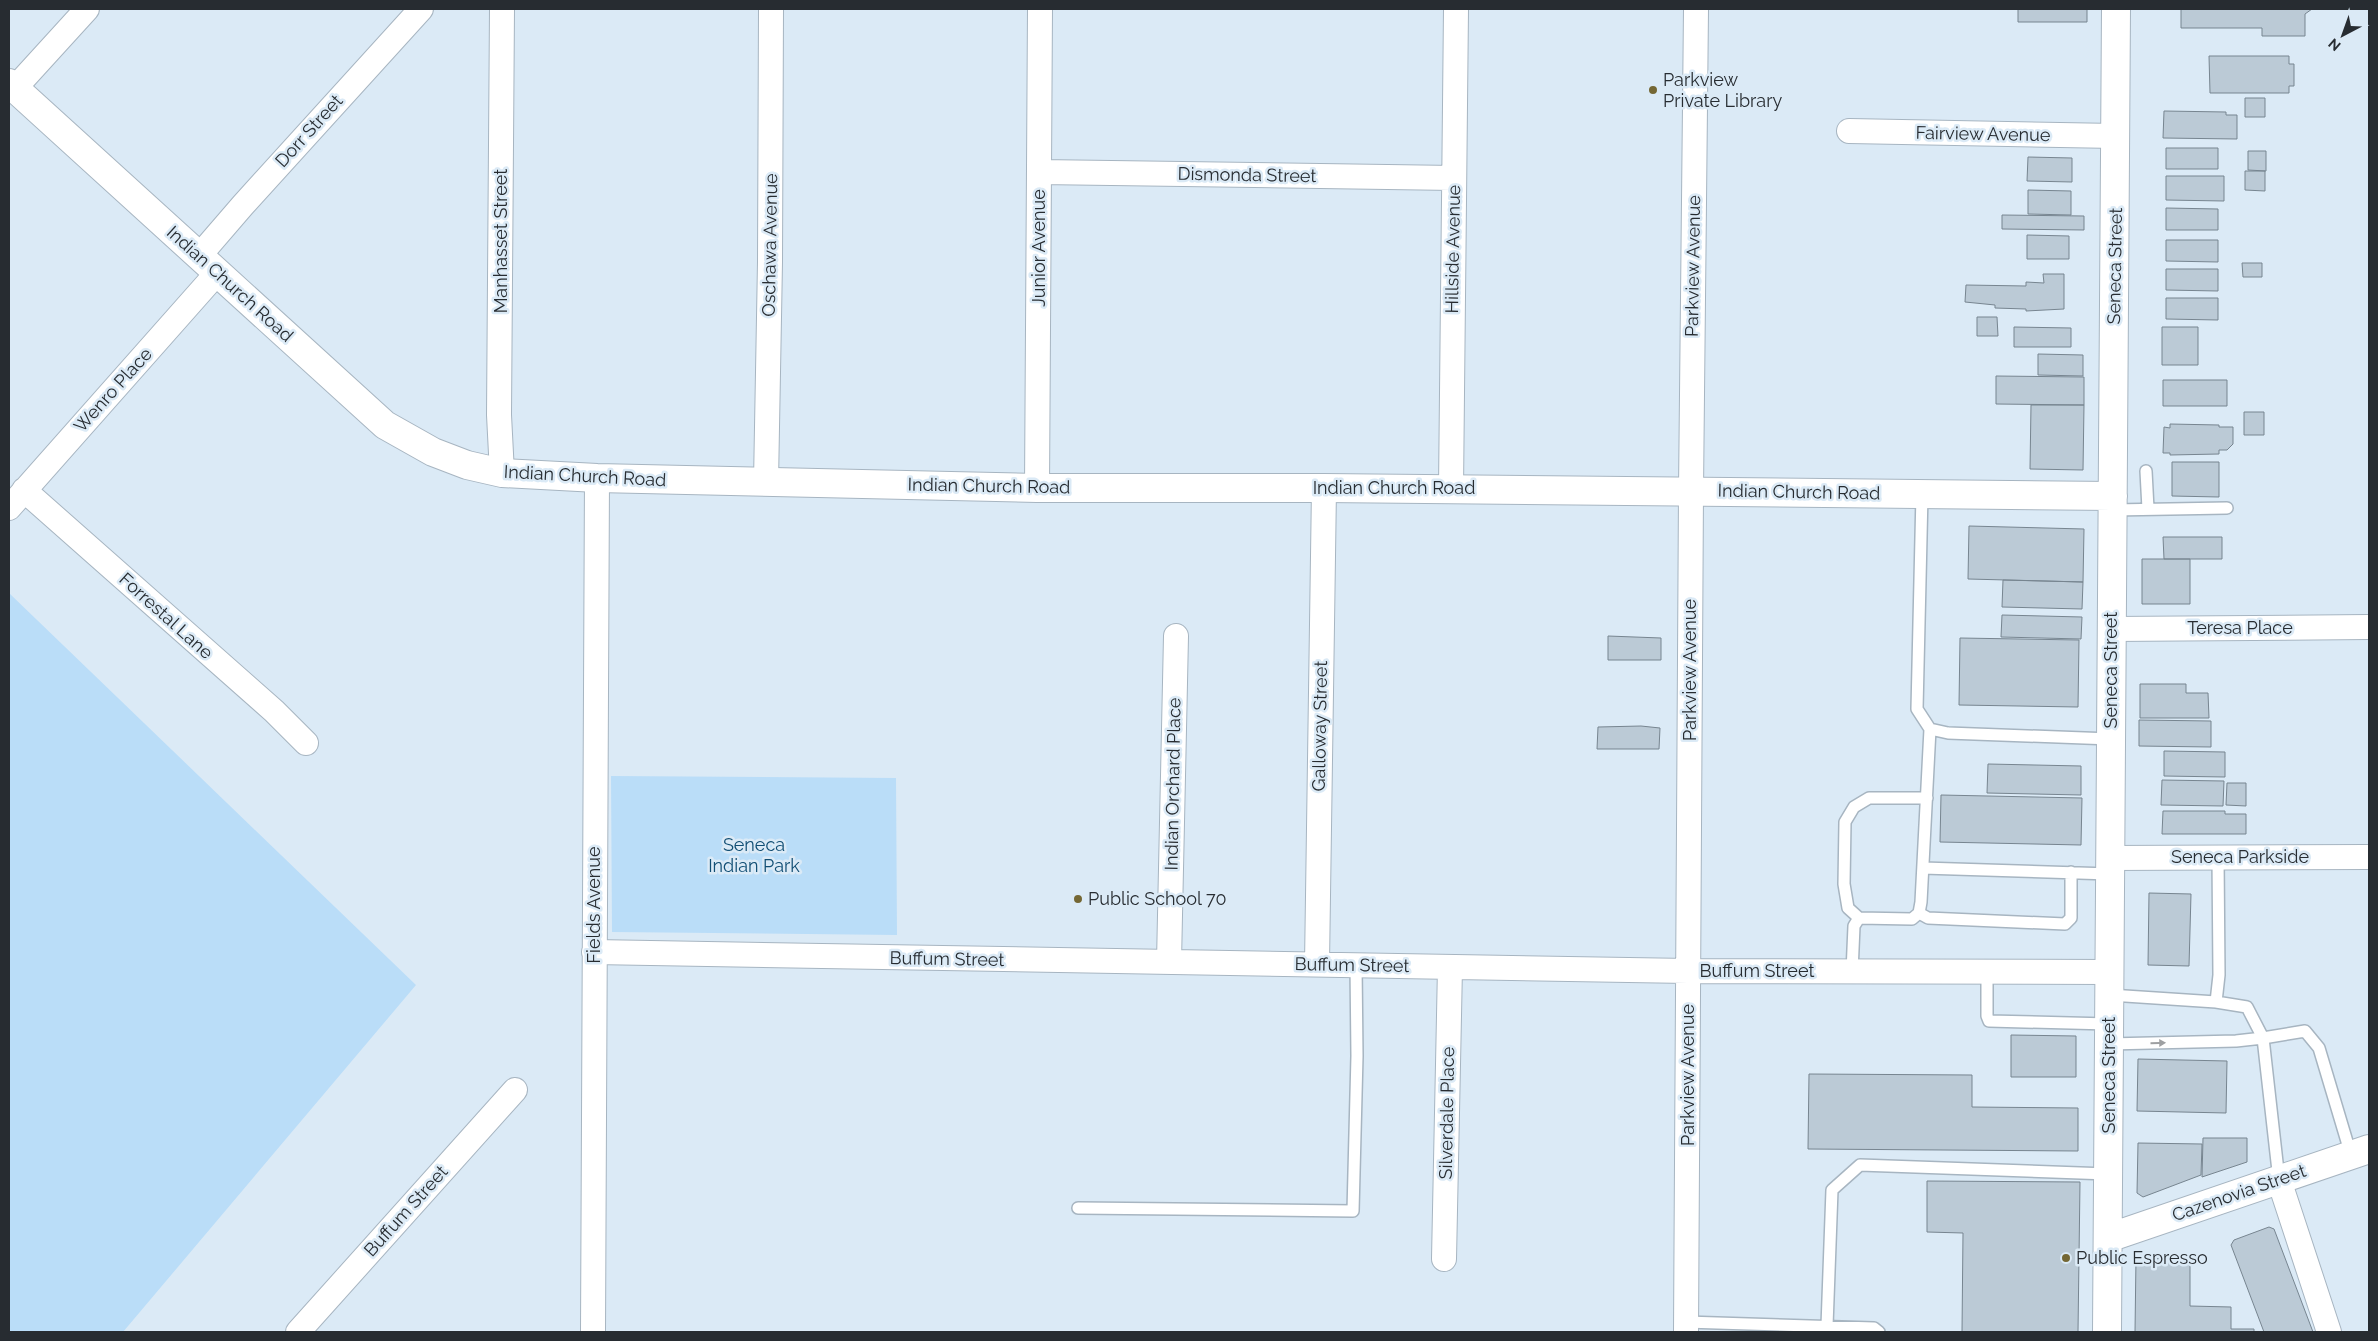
<svg xmlns="http://www.w3.org/2000/svg" width="2378" height="1341" viewBox="0 0 2378 1341" font-family="Raleway,sans-serif">
  <style>
    .green { fill: #baddf8 }
    .building { fill: #bbcad6; stroke: #778590 }
    .lines { fill: none; stroke-linecap: round; stroke-linejoin: round }
    .lane-casing { stroke: #a7b5c1; stroke-width: 14 }
    .street-casing { stroke: #a7b5c1; stroke-width: 26 }
    .secondary-casing { stroke: #a7b5c1; stroke-width: 30 }
    .lane { stroke: #fff; stroke-width: 11 }
    .street { stroke: #fff; stroke-width: 24 }
    .secondary { stroke: #fff; stroke-width: 28 }
    .oneway { fill: #9ea0a2 }
    .poi-dot { fill: #746734; stroke: #dbeaf6; stroke-width: 2 }
    .labels { text-anchor: middle; stroke-width: 5; stroke-linejoin: round; paint-order: stroke }
    .poi-label { font-size: 18px; fill: #272c31; stroke: #dbeaf6; text-anchor: start }
    .street-label { font-size: 18px; fill: #272c31; stroke: #dbeaf6 }
    .park-label { font-size: 18px; fill: #114e74; stroke: #dbeaf6 }
  </style>
  <rect width="100%" height="100%" fill="#dbeaf6"/>
  <path class="green" d="M 9,593 L 416,985 L 123,1332 L 9,1332 Z
    M 611,776 L 896,778 L 897,935 L 612,932 Z"/>
  <path class="building" d="M 2018,9 L 2087,9 L 2087,22 L 2018,22 Z
    M 2181,9 L 2312,9 L 2305,14 L 2305,36 L 2262,36 L 2262,28 L 2181,28 Z
    M 2209,56 L 2289,56 L 2289,64 L 2294,64 L 2294,86 L 2289,86 L 2289,93 L 2210,93 Z
    M 2245,98 L 2265,98 L 2265,117 L 2245,117 Z
    M 2164,111 L 2226,112 L 2226,115 L 2237,115 L 2237,139 L 2163,138 Z
    M 2166,148 L 2218,148 L 2218,169 L 2166,169 Z
    M 2248,151 L 2266,151 L 2266,171 L 2248,170 Z
    M 2028,157 L 2072,158 L 2072,182 L 2027,181 Z
    M 2245,171 L 2265,171 L 2265,191 L 2245,190 Z
    M 2166,176 L 2224,176 L 2224,201 L 2166,200 Z
    M 2028,190 L 2071,191 L 2071,215 L 2028,214 Z
    M 2166,208 L 2218,209 L 2218,230 L 2166,230 Z
    M 2002,215 L 2084,216 L 2084,230 L 2002,229 Z
    M 2027,235 L 2069,236 L 2069,259 L 2027,259 Z
    M 2166,240 L 2218,240 L 2218,262 L 2166,261 Z
    M 2242,263 L 2262,263 L 2262,277 L 2243,277 Z
    M 2166,269 L 2218,269 L 2218,291 L 2166,290 Z
    M 2043,274 L 2064,274 L 2064,309 L 2026,311 L 2026,309 L 1995,308 L 1995,305 L 1965,302 L 1966,285 L 2026,286 L 2026,282 L 2044,283 Z
    M 2166,298 L 2218,298 L 2218,320 L 2166,319 Z
    M 1977,317 L 1997,317 L 1998,336 L 1977,336 Z
    M 2014,327 L 2071,328 L 2071,347 L 2014,347 Z
    M 2162,327 L 2198,327 L 2198,365 L 2162,365 Z
    M 2038,354 L 2083,355 L 2083,376 L 2038,375 Z
    M 1996,376 L 2084,377 L 2084,405 L 1996,404 Z
    M 2163,380 L 2227,380 L 2227,406 L 2163,406 Z
    M 2031,405 L 2084,405 L 2083,470 L 2030,469 Z
    M 2244,412 L 2264,412 L 2264,435 L 2244,435 Z
    M 2170,424 L 2219,425 L 2219,427 L 2233,427 L 2233,444 L 2227,450 L 2219,450 L 2219,454 L 2170,455 L 2170,453 L 2163,453 L 2164,427 L 2170,428 Z
    M 2172,462 L 2219,462 L 2219,497 L 2172,496 Z
    M 1969,526 L 2084,529 L 2083,582 L 1968,579 Z
    M 2163,537 L 2222,537 L 2222,559 L 2164,559 Z
    M 2142,559 L 2190,559 L 2190,604 L 2142,604 Z
    M 2003,580 L 2083,582 L 2082,609 L 2002,607 Z
    M 2002,615 L 2082,617 L 2081,639 L 2001,637 Z
    M 1608,636 L 1661,638 L 1661,660 L 1608,660 Z
    M 1960,638 L 2079,640 L 2078,707 L 1959,705 Z
    M 2140,684 L 2186,684 L 2186,693 L 2208,693 L 2209,718 L 2140,718 Z
    M 2139,720 L 2211,721 L 2211,747 L 2139,746 Z
    M 1641,726 L 1660,728 L 1659,749 L 1597,749 L 1598,727 Z
    M 2164,751 L 2225,752 L 2225,777 L 2164,776 Z
    M 1988,764 L 2081,766 L 2081,795 L 1987,793 Z
    M 2162,780 L 2224,781 L 2223,806 L 2161,805 Z
    M 2227,783 L 2246,783 L 2246,806 L 2226,805 Z
    M 1941,795 L 2082,798 L 2081,845 L 1940,842 Z
    M 2163,811 L 2225,811 L 2225,814 L 2246,814 L 2246,834 L 2162,834 Z
    M 2149,893 L 2191,894 L 2189,966 L 2148,965 Z
    M 2011,1035 L 2076,1036 L 2076,1077 L 2011,1077 Z
    M 2138,1059 L 2227,1061 L 2226,1113 L 2137,1111 Z
    M 1809,1074 L 1972,1075 L 1972,1107 L 2078,1108 L 2078,1151 L 1808,1149 Z
    M 2203,1138 L 2247,1138 L 2247,1162 L 2202,1177 Z
    M 2138,1143 L 2202,1144 L 2201,1175 L 2143,1197 L 2137,1193 Z
    M 1927,1181 L 2080,1182 L 2078,1332 L 1962,1332 L 1963,1233 L 1927,1232 Z
    M 2269,1227 L 2274,1229 L 2313,1332 L 2264,1332 L 2231,1245 L 2234,1240 Z
    M 2136,1258 L 2190,1259 L 2190,1306 L 2231,1307 L 2231,1329 L 2254,1329 L 2254,1332 L 2135,1332 Z"/>
  <g class="lines">
    <g class="lane-casing">
      <path id="lane" d="M 2146,471 L 2148,509
        M 1922,494 L 1917,709 L 1930,729 L 1948,733 L 2111,739
        M 2113,510 L 2227,508
        M 1923,868 L 2110,874
        M 1919,913 L 1928,918 L 2065,924 L 2071,918 L 2071,872
        M 1859,918 L 1848,908 L 1844,884 L 1845,822 L 1854,807 L 1869,798 L 1927,798
        M 1852,972 L 1854,926 L 1859,918 L 1912,919 L 1919,913 L 1921,902 L 1930,729
        M 1987,972 L 1987,1016 L 1989,1021 L 2109,1024
        M 2110,995 L 2216,1002 L 2219,975 L 2218,857
        M 2216,1002 L 2247,1007 L 2263,1038 L 2305,1031 L 2319,1048 L 2351,1155
        M 2109,1044 L 2236,1041 L 2263,1038 L 2279,1180
        M 1078,1208 L 1353,1211 L 1357,1056 L 1356,965
        M 1686,1322 L 1874,1328 L 1879,1332
        M 1827,1326 L 1832,1190 L 1860,1165 L 2108,1174"/>
    </g>
    <g class="street-casing">
      <path id="street" d="M 15,88 L 87,9
        M 1849,131 L 2116,136
        M 1040,172 L 1454,178
        M 199,256 L 243,205 L 421,9
        M 502,473 L 499,415 L 502,9
        M 766,482 L 770,262 L 771,9
        M 1037,488 L 1040,9
        M 1451,489 L 1456,9
        M 24,490 L 274,711 L 306,743
        M 9,508 L 217,273
        M 2112,629 L 2369,627
        M 2110,858 L 2369,857
        M 594,952 L 1688,971 L 2110,972
        M 1169,962 L 1176,636
        M 1317,964 L 1324,488
        M 2279,1180 L 2329,1332
        M 1444,1259 L 1450,967
        M 298,1332 L 515,1090
        M 593,1332 L 597,478
        M 1686,1332 L 1691,491 L 1696,9"/>
    </g>
    <g class="secondary-casing">
      <path id="secondary" d="M 9,83 L 385,425 L 433,452 L 467,465 L 502,473 L 597,478 L 1037,488 L 1324,488 L 2113,496
        M 2108,1238 L 2369,1149
        M 2107,1332 L 2116,9"/>
    </g>
    <use href="#lane" class="lane"/>
    <use href="#street" class="street"/>
    <use href="#secondary" class="secondary"/>
  </g>
  <defs><path id="oneway-solid" d="M-6-.8H1V-3.2L6.5 0L1 3.2V.8H-6Z" transform="scale(1.25)"/></defs>
  <use class="oneway" href="#oneway-solid" transform="translate(2158 1043) rotate(-1)"/>
  <g class="poi-dot">
    <circle cx="1653" cy="90" r="5"/>
    <circle cx="1078" cy="899" r="5"/>
    <circle cx="2066" cy="1258" r="5"/>
  </g>
  <g class="labels">
    <g class="poi-label">
      <text x="1663" y="86">Parkview<tspan x="1663" dy="21">Private Library</tspan></text>
      <text x="1088" y="905">Public School 70</text>
      <text x="2076" y="1264">Public Espresso</text>
    </g>
    <g class="street-label">
      <text transform="translate(309 131) rotate(-48)" y="6">Dorr Street</text>
      <text transform="translate(1983 134) rotate(1)" y="6">Fairview Avenue</text>
      <text transform="translate(1247 175) rotate(1)" y="6">Dismonda Street</text>
      <text transform="translate(501 241) rotate(-90)" y="6">Manhasset Street</text>
      <text transform="translate(770 245) rotate(-89)" y="6">Oschawa Avenue</text>
      <text transform="translate(1039 248) rotate(-90)" y="6">Junior Avenue</text>
      <text transform="translate(1453 249) rotate(-89)" y="6">Hillside Avenue</text>
      <text transform="translate(1693 266) rotate(-89)" y="6">Parkview Avenue</text>
      <text transform="translate(2115 266) rotate(-89)" y="6">Seneca Street</text>
      <text transform="translate(230 284) rotate(42)" y="6">Indian Church Road</text>
      <text transform="translate(113 390) rotate(-48)" y="6">Wenro Place</text>
      <text transform="translate(585 476) rotate(3)" y="6">Indian Church Road</text>
      <text transform="translate(989 486) rotate(1)" y="6">Indian Church Road</text>
      <text x="1394" y="494">Indian Church Road</text>
      <text transform="translate(1799 492) rotate(1)" y="6">Indian Church Road</text>
      <text transform="translate(166 616) rotate(42)" y="6">Forrestal Lane</text>
      <text x="2240" y="634">Teresa Place</text>
      <text transform="translate(1690 670) rotate(-90)" y="6">Parkview Avenue</text>
      <text transform="translate(2111 670) rotate(-90)" y="6">Seneca Street</text>
      <text transform="translate(1320 726) rotate(-89)" y="6">Galloway Street</text>
      <text transform="translate(1173 784) rotate(-89)" y="6">Indian Orchard Place</text>
      <text x="2240" y="863">Seneca Parkside</text>
      <text transform="translate(594 905) rotate(-90)" y="6">Fields Avenue</text>
      <text transform="translate(947 959) rotate(1)" y="6">Buffum Street</text>
      <text transform="translate(1352 965) rotate(1)" y="6">Buffum Street</text>
      <text x="1757" y="977">Buffum Street</text>
      <text transform="translate(1688 1075) rotate(-90)" y="6">Parkview Avenue</text>
      <text transform="translate(2109 1075) rotate(-90)" y="6">Seneca Street</text>
      <text transform="translate(1447 1113) rotate(-89)" y="6">Silverdale Place</text>
      <text transform="translate(2239 1193) rotate(-19)" y="6">Cazenovia Street</text>
      <text transform="translate(406 1211) rotate(-48)" y="6">Buffum Street</text>
    </g>
    <g class="park-label">
      <text x="754" y="851">Seneca<tspan x="754" dy="21">Indian Park</tspan></text>
    </g>
  </g>
  <rect width="2378" height="1341" fill="none" stroke="#272c31" stroke-width="20"/>
  <g transform="translate(2343 35) rotate(221)" stroke="#dbeaf6" stroke-width="4" paint-order="stroke">
  <path d="M0-4L9 19L0 12L-9 19Z" fill="#272c31"/>
  <text y="-8" font-size="14" font-weight="bold" text-anchor="middle" fill="#272c31">N</text>
  </g>
</svg>
